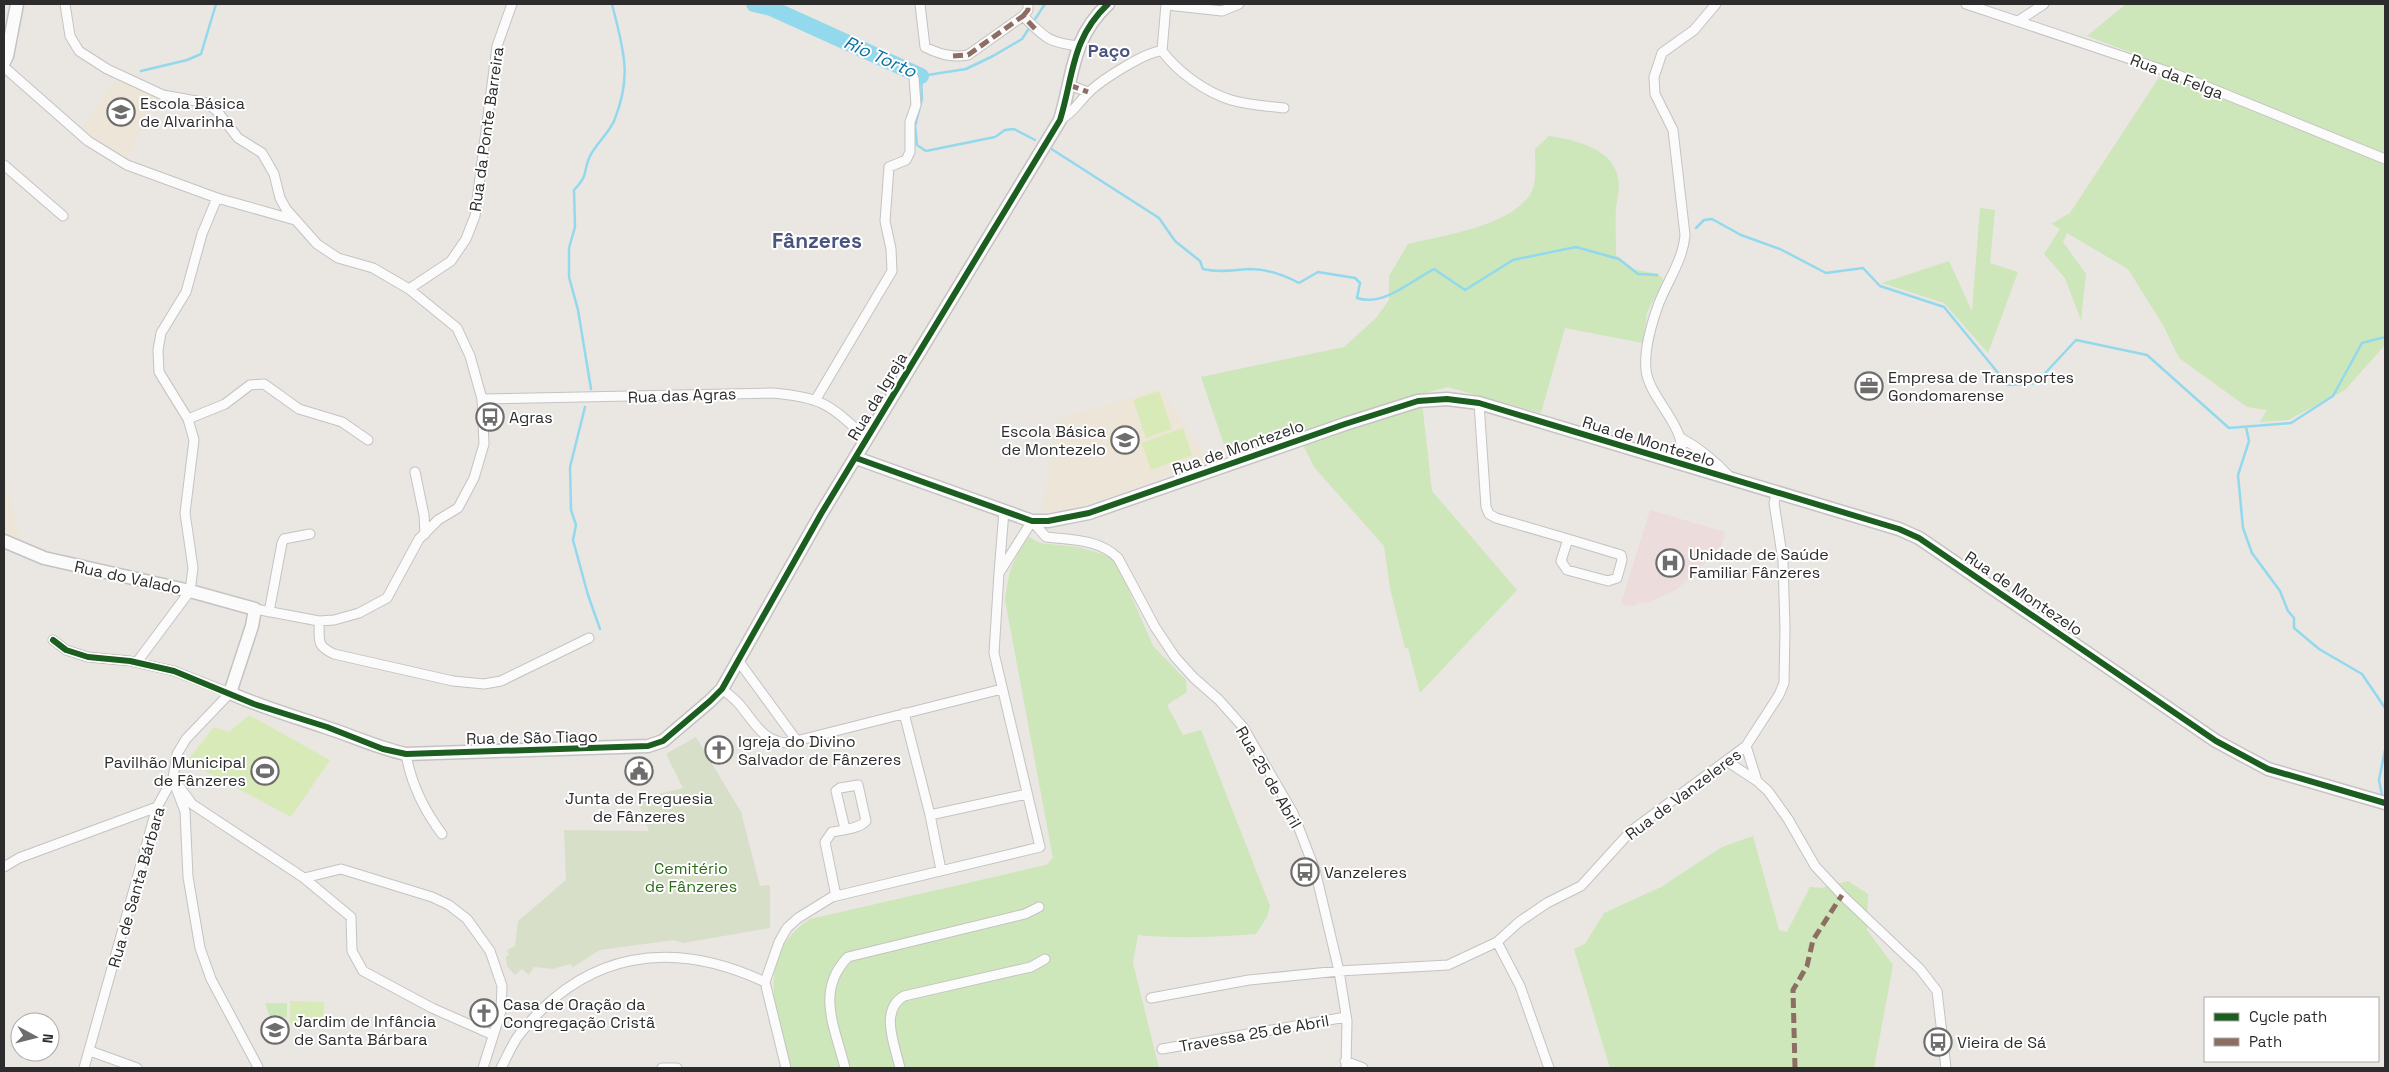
<svg xmlns="http://www.w3.org/2000/svg" width="2389" height="1072" viewBox="0 0 2389 1072" font-family="'Space Grotesk',sans-serif">
  <style>
    .education { fill: #ede5d7 }
    .medical { fill: #ecdcdc }
    .green { fill: #cde6ba }
    .cemetery { fill: #d7dfc9 }
    .pitch { fill: #d8eab8 }
    .lines { fill: none; stroke-linecap: round; stroke-linejoin: round }
    .stream { stroke: #93d9ee; stroke-width: 2.5 }
    .river { stroke: #93d9ee; stroke-width: 16 }
    .street-casing { stroke: #c4c3c3; stroke-width: 11 }
    .secondary-casing { stroke: #c4c3c3; stroke-width: 15 }
    .street { stroke: #fcfbfb; stroke-width: 9 }
    .secondary { stroke: #fcfbfb; stroke-width: 12 }
    .quiet { stroke: #8d6e63; stroke-width: 5; stroke-dasharray: 10 5; stroke-linecap: butt }
    .cycleway-casing { stroke: #fff; stroke-width: 9 }
    .cycleway { stroke: #1b5e20; stroke-width: 6 }
    .labels { text-anchor: middle; stroke-width: 4; stroke-linejoin: round; paint-order: stroke }
    .street-label { font-size: 16px; fill: #2c2c2c; stroke: #fff }
    .poi-label { font-size: 16px; fill: #2c2c2c; stroke: #fff; text-anchor: start }
    .park-label { font-size: 16px; fill: #2c6e18; stroke: #fff }
    .neighbourhood-label { font-size: 18px; font-weight: bold; fill: #4a557f; stroke: #fff }
    .water-label { font-size: 18px; font-style: italic; fill: #0973a4; stroke: #fff }
    .district-label { font-size: 21px; font-weight: bold; fill: #4a557f; stroke: #fff }
  </style>
  <rect width="100%" height="100%" fill="#eae6e2"/>
  <path class="education" d="M 118,77 L 157,96 L 127,159 L 107,147 L 88,133 L 88,131 L 82,128 Z
    M 1160,389 L 1210,462 L 1202,464 L 1197,463 L 1083,507 L 1063,510 L 1042,511 L 1058,419 Z
    M 4,481 L 5,481 L 23,545 L 4,537 Z"/>
  <path class="medical" d="M 1650,510 L 1725,532 L 1720,553 L 1713,555 L 1676,590 L 1646,603 L 1640,602 L 1634,606 L 1621,604 Z"/>
  <path class="green" d="M 2126,4 L 2385,4 L 2385,345 L 2345,390 L 2288,420 L 2260,422 L 2267,410 L 2247,407 L 2179,358 L 2163,325 L 2128,269 L 2067,233 L 2063,242 L 2086,274 L 2081,320 L 2065,278 L 2044,254 L 2060,229 L 2051,224 L 2070,213 L 2162,73 L 2161,64 L 2087,36 Z
    M 1549,136 C 1576,140 1618,149 1619,185 C 1619,192 1617,200 1616,208 C 1615,223 1616,239 1616,255 L 1632,269 L 1658,274 L 1664,281 L 1647,312 L 1643,343 L 1565,328 L 1541,413 L 1448,387 L 1421,394 L 1432,491 L 1517,590 L 1420,693 L 1408,648 L 1405,648 L 1390,588 L 1384,546 L 1314,467 L 1302,443 L 1233,471 L 1201,377 L 1344,347 L 1376,318 L 1389,300 L 1389,276 L 1408,244 C 1444,235 1514,226 1532,191 C 1537,180 1535,161 1535,149 Z
    M 1980,208 L 1995,210 L 1990,263 L 2018,272 L 1988,353 L 1944,303 L 1882,283 L 1949,261 L 1972,311 Z
    M 1029,537 L 1040,543 L 1078,547 L 1109,556 L 1120,570 L 1153,646 L 1186,680 L 1187,692 L 1167,705 L 1183,735 L 1201,730 L 1270,906 L 1267,917 L 1256,934 C 1217,937 1177,939 1138,935 L 1133,963 L 1159,1068 L 789,1068 C 776,1016 754,955 810,919 L 1046,865 L 1053,858 L 1005,600 C 1008,573 1012,560 1029,537 Z
    M 1753,836 L 1779,930 L 1787,932 L 1810,887 L 1822,888 L 1848,881 L 1868,894 L 1867,930 L 1893,965 L 1874,1068 L 1610,1068 L 1574,949 L 1585,944 L 1604,913 L 1661,887 L 1722,847 Z
    M 265,1003 L 287,1003 L 287,1017 L 270,1017 Z"/>
  <path class="cemetery" d="M 696,737 L 741,812 L 760,886 L 770,885 L 770,928 L 683,943 L 674,940 L 600,950 L 573,967 L 570,964 L 553,969 L 534,967 L 529,975 L 522,969 L 515,975 L 507,966 L 506,956 L 509,955 L 507,950 L 515,946 L 518,921 L 566,880 L 564,830 L 649,831 L 637,799 L 683,788 L 666,754 Z"/>
  <path class="pitch" d="M 1159,391 L 1172,429 L 1146,438 L 1133,400 Z
    M 1183,428 L 1192,455 L 1151,470 L 1142,443 Z
    M 249,715 L 330,760 L 291,817 L 187,761 L 214,727 L 229,732 Z
    M 290,1001 L 324,1002 L 323,1024 L 290,1023 Z"/>
  <g class="lines">
    <path class="stream" d="M 141,71 L 187,60 L 201,54 L 216,4
      M 1035,140 L 1014,129 L 1005,130 L 995,137 L 926,151 L 917,145 L 915,126 L 922,99 L 921,76 L 966,69 L 993,56 L 1022,39 L 1045,4
      M 1050,148 L 1159,218 L 1175,241 L 1200,261 L 1203,269 C 1219,273 1235,270 1250,269 C 1268,269 1284,275 1299,283 L 1318,272 L 1355,278 L 1360,283 L 1357,298 C 1383,307 1411,281 1434,269 L 1465,290 L 1513,260 L 1576,247 L 1619,259 L 1638,274 L 1657,275
      M 1696,228 L 1704,220 L 1712,219 L 1741,235 L 1780,249 L 1826,273 L 1863,268 L 1880,286 L 1944,307 L 2008,385 L 2036,383 L 2076,340 L 2147,355 L 2229,428 L 2291,423 L 2333,396 L 2362,343 L 2385,337
      M 591,389 L 578,310 L 569,277 L 569,248 L 575,227 L 574,190 C 590,173 582,173 590,156 C 596,144 608,134 614,121 C 633,75 623,49 612,4
      M 585,407 L 570,467 L 571,510 L 576,525 L 573,540 L 588,595 L 600,629
      M 2246,427 L 2249,441 L 2238,475 L 2243,528 L 2252,553 L 2280,591 L 2288,611 L 2294,618 L 2294,628 L 2319,649 L 2362,674 L 2385,708
      M 2382,795 L 2379,780 L 2385,750"/>
    <path class="river" d="M 754,4 L 771,8 L 921,76"/>
    <g class="street-casing">
      <path id="street" d="M 65,4 L 70,36 L 79,51 L 107,69 L 163,95 L 207,103 L 217,111 L 238,138 L 262,153 L 274,174 L 280,198 L 286,209 L 317,244 L 338,258 L 373,268 L 409,289 L 457,328 L 470,356 L 482,399 L 484,444 L 474,478 L 458,508 L 438,520 L 419,539 L 387,598 L 359,613 L 334,620 L 319,621 L 255,609
        M 920,4 L 925,47 C 939,54 952,58 968,55 L 1023,16 C 1045,37 1046,42 1078,46
        M 1166,4 L 1162,51 C 1178,72 1205,92 1231,100 C 1248,105 1267,106 1284,108
        M 1966,4 L 2178,75 L 2385,159
        M 1167,5 L 1222,11 L 1239,4
        M 1023,16 L 1028,10 L 1028,4
        M 2018,21 L 2044,4
        M 4,67 L 88,141 L 127,165 L 217,198 L 295,220
        M 1069,85 L 1088,92
        M 1060,120 C 1073,113 1078,103 1088,93 C 1100,81 1146,51 1162,51
        M 4,165 L 63,216
        M 409,289 L 451,261 L 466,239 L 475,216 L 497,46 L 512,4
        M 482,399 L 772,393 C 823,397 830,405 867,439
        M 816,399 L 892,271 L 891,249 L 885,221 L 889,167 L 906,160 L 910,152 L 910,122 L 916,105 L 914,78
        M 1479,403 L 1486,507 L 1489,514 L 1496,518 L 1568,539
        M 188,419 L 225,404 L 250,385 L 264,384 L 299,409 L 342,422 L 368,440
        M 1681,438 C 1700,448 1717,463 1731,478
        M 1677,464 C 1696,433 1649,401 1646,370 C 1644,350 1652,322 1659,303 C 1668,280 1683,260 1685,235 L 1673,130 L 1655,94 L 1654,77 L 1662,53 L 1694,30 L 1716,4
        M 415,472 L 424,515 L 425,534
        M 1004,511 L 999,573 L 1032,521 L 1046,537 C 1071,540 1099,539 1118,558 L 1155,627 L 1175,657 L 1194,678 L 1219,700 L 1243,727 L 1293,813 L 1315,870 L 1339,971 L 1347,1021 L 1346,1068
        M 1568,539 L 1621,555 L 1622,560 L 1617,578 L 1608,581 L 1567,570 L 1561,561 Z
        M 269,612 L 282,543 L 284,539 L 310,534
        M 319,621 C 320,640 315,645 334,654 L 453,681 L 484,684 L 501,681 L 589,638
        M 53,640 L 66,650 L 88,657 L 130,661 L 174,671 L 230,693 L 186,739 L 177,754 L 173,778 L 157,807 L 84,1068
        M 737,659 L 797,741
        M 137,662 L 190,591 L 193,568 L 185,513 L 194,440 L 188,419 L 159,372 L 158,350 L 161,333 L 186,292 L 202,234 L 217,198
        M 722,689 C 728,694 735,699 740,705 C 754,722 763,742 788,743 L 1002,689
        M 904,713 L 930,815 L 941,870
        M 1746,746 L 1757,781
        M 406,754 C 411,784 424,810 442,834
        M 1728,762 L 1757,781 L 1768,791 L 1788,819 L 1815,866 L 1842,895 L 1920,969 L 1937,991 L 1946,1068
        M 173,778 L 192,804 L 304,878 L 351,917 L 352,951 L 363,971 L 432,1008 L 493,1035
        M 176,788 L 185,811 L 188,877 L 200,948 L 211,979 L 258,1067
        M 930,815 L 1027,794
        M 4,867 L 19,858 L 157,807
        M 304,878 L 341,869 L 432,897 L 449,905 L 467,919 L 490,951 L 502,986 L 501,1011 L 483,1068
        M 836,896 L 825,842 L 832,832 C 842,830 859,829 866,821 L 858,785 L 840,788 L 836,791 L 845,829
        M 1497,942 L 1520,986 L 1549,1068
        M 1151,998 L 1249,980 L 1339,971 L 1448,965 L 1497,942 L 1519,922 L 1547,903 L 1581,886 L 1631,831 L 1746,746 L 1779,695 L 1784,683 L 1785,629 L 1783,561 L 1774,503 L 1776,494
        M 1162,1049 L 1346,1017
        M 90,1051 L 137,1068
        M 1345,1061 L 1363,1068
        M 501,1068 C 507,1057 512,1044 519,1035 C 585,951 671,938 765,982
        M 662,1068 L 677,1068
        M 786,1068 L 765,982 L 779,942 L 787,928 L 798,918 L 832,897 L 1040,847 L 994,653 L 999,573
        M 845,1068 C 835,1027 815,991 848,957 L 1025,914 L 1039,907
        M 900,1068 C 895,1046 879,1010 904,996 L 1031,967 L 1045,959"/>
    </g>
    <g class="secondary-casing">
      <path id="secondary" d="M 4,62 L 7,56 L 17,4
        M 856,458 L 1032,521 L 1048,521 L 1089,513 L 1345,424 L 1418,401 L 1447,399 L 1479,403 L 1899,529 L 1919,538 L 2216,741 L 2268,769 L 2385,803
        M 4,541 L 44,558 L 190,591 L 255,609 L 252,626 L 230,693 C 261,707 293,716 325,727 C 353,736 378,748 406,754 L 648,746 L 663,741 L 710,701 L 722,689 L 821,514 L 1060,120 C 1074,74 1071,39 1108,4"/>
    </g>
    <use href="#street" class="street"/>
    <use href="#secondary" class="secondary"/>
    <path class="quiet" d="M 1023,16 L 1028,10 L 1028,4
      M 953,56 L 968,55 L 1023,16 L 1038,32
      M 1069,85 L 1088,92
      M 1795,1068 L 1793,990 L 1807,966 L 1813,940 L 1842,895"/>
    <g class="cycleway-casing">
      <path id="cycleway" d="M 856,458 L 1032,521 L 1048,521 L 1089,513 L 1345,424 L 1418,401 L 1447,399 L 1479,403 L 1899,529 L 1919,538 L 2216,741 L 2268,769 L 2385,803
        M 53,640 L 66,650 L 88,657 L 130,661 L 174,671 L 254,704 L 327,727 L 383,749 L 406,754 L 648,746 L 663,741 L 710,701 L 722,689 L 821,514 L 1060,120 C 1074,74 1071,39 1108,4"/>
    </g>
    <use href="#cycleway" class="cycleway"/>
  </g>
  <defs>
    <g id="school-ring" transform="scale(1.4375)"><circle r="9.5" fill="#fff" stroke="#6e6d6c" stroke-width="1.5"/><path d="M0-5L7-2L0 1L-7-2ZM-4 1L0 2.5L4 1V4Q0 6-4 4Z" fill="#6e6d6c"/></g>
    <g id="office-ring" transform="scale(1.4375)"><circle r="9.5" fill="#fff" stroke="#6e6d6c" stroke-width="1.5"/><path d="M-6-3h4V-5.5h4V-3h4V5H-6ZM-1-4.5V-3h2v-1.5ZM-6 0V1H6V0Z" fill="#6e6d6c"/></g>
    <g id="bus-ring" transform="scale(1.4375)"><circle r="9.5" fill="#fff" stroke="#6e6d6c" stroke-width="1.5"/><path d="M-5-6H5V4H4V6H2V4H-2V6H-4V4H-5ZM-3.5-4V0h7V-4ZM-3.5 1.2v1.5H-2V1.2ZM2 1.2v1.5H3.5V1.2Z" fill="#6e6d6c"/></g>
    <g id="hospital-ring" transform="scale(1.4375)"><circle r="9.5" fill="#fff" stroke="#6e6d6c" stroke-width="1.5"/><path d="M-5-5h3v3.5h4V-5h3V5h-3V1.5h-4V5h-3Z" fill="#6e6d6c"/></g>
    <g id="church-ring" transform="scale(1.4375)"><circle r="9.5" fill="#fff" stroke="#6e6d6c" stroke-width="1.5"/><path d="M-1.2-6h2.4v3.5h3.3v2.4h-3.3V6h-2.4V-.1h-3.3v-2.4h3.3Z" fill="#6e6d6c"/></g>
    <g id="stadium-ring" transform="scale(1.4375)"><circle r="9.5" fill="#fff" stroke="#6e6d6c" stroke-width="1.5"/><path d="M0-5a6.5 5 0 1 0 0 10a6.5 5 0 1 0 0-10ZM-3.5-1.8h7v3.6h-7Z" fill="#6e6d6c"/></g>
    <g id="civic-ring" transform="scale(1.4375)"><circle r="9.5" fill="#fff" stroke="#6e6d6c" stroke-width="1.5"/><path d="M-.6-6.5H3V-4.5H.6V-3L4-1V1h2V6H-6V1h2V-1L-.6-3ZM-1.2 2.5V6h2.4V2.5Z" fill="#6e6d6c"/></g>
  </defs>
  <g fill-rule="evenodd">
    <use href="#school-ring" x="121" y="112"/>
    <use href="#office-ring" x="1869" y="386"/>
    <use href="#bus-ring" x="490" y="417"/>
    <use href="#school-ring" x="1125" y="440"/>
    <use href="#hospital-ring" x="1670" y="563"/>
    <use href="#church-ring" x="719" y="750"/>
    <use href="#stadium-ring" x="265" y="771"/>
    <use href="#civic-ring" x="639" y="771"/>
    <use href="#bus-ring" x="1305" y="872"/>
    <use href="#church-ring" x="484" y="1013"/>
    <use href="#school-ring" x="275" y="1030"/>
    <use href="#bus-ring" x="1938" y="1042"/>
  </g>
  <g class="labels">
    <g class="street-label">
      <text transform="translate(2177 76) rotate(21)" y="6">Rua da Felga</text>
      <text transform="translate(486 129) rotate(-82)" y="6">Rua da Ponte Barreira</text>
      <text transform="translate(682 395) rotate(-2)" y="6">Rua das Agras</text>
      <text transform="translate(877 396) rotate(-59)" y="6">Rua da Igreja</text>
      <text transform="translate(1649 441) rotate(17)" y="6">Rua de Montezelo</text>
      <text transform="translate(1238 447) rotate(-19)" y="6">Rua de Montezelo</text>
      <text transform="translate(128 577) rotate(12)" y="6">Rua do Valado</text>
      <text transform="translate(2024 593) rotate(34)" y="6">Rua de Montezelo</text>
      <text transform="translate(532 737) rotate(-1)" y="6">Rua de São Tiago</text>
      <text transform="translate(1269 777) rotate(60)" y="6">Rua 25 de Abril</text>
      <text transform="translate(1683 794) rotate(-37)" y="6">Rua de Vanzeleres</text>
      <text transform="translate(136 887) rotate(-74)" y="6">Rua de Santa Bárbara</text>
      <text transform="translate(1254 1033) rotate(-10)" y="6">Travessa 25 de Abril</text>
    </g>
    <g class="poi-label">
      <text x="140" y="109">Escola Básica<tspan x="140" dy="18">de Alvarinha</tspan></text>
      <text x="1888" y="383">Empresa de Transportes<tspan x="1888" dy="18">Gondomarense</tspan></text>
      <text x="509" y="423">Agras</text>
      <text x="1106" y="437" text-anchor="end">Escola Básica<tspan x="1106" dy="18">de Montezelo</tspan></text>
      <text x="1689" y="560">Unidade de Saúde<tspan x="1689" dy="18">Familiar Fânzeres</tspan></text>
      <text x="738" y="747">Igreja do Divino<tspan x="738" dy="18">Salvador de Fânzeres</tspan></text>
      <text x="246" y="768" text-anchor="end">Pavilhão Municipal<tspan x="246" dy="18">de Fânzeres</tspan></text>
      <text x="639" y="804" text-anchor="middle">Junta de Freguesia<tspan x="639" dy="18">de Fânzeres</tspan></text>
      <text x="1324" y="878">Vanzeleres</text>
      <text x="503" y="1010">Casa de Oração da<tspan x="503" dy="18">Congregação Cristã</tspan></text>
      <text x="294" y="1027">Jardim de Infância<tspan x="294" dy="18">de Santa Bárbara</tspan></text>
      <text x="1957" y="1048">Vieira de Sá</text>
    </g>
    <g class="park-label">
      <text x="691" y="874">Cemitério<tspan x="691" dy="18">de Fânzeres</tspan></text>
    </g>
    <g class="neighbourhood-label">
      <text x="1109" y="57">Paço</text>
    </g>
    <g class="water-label">
      <text transform="translate(880 57) rotate(24)" y="6">Rio Torto</text>
    </g>
    <g class="district-label">
      <text x="817" y="248">Fânzeres</text>
    </g>
  </g>
  <rect width="2389" height="1072" fill="none" stroke="#2c2c2c" stroke-width="10"/>
  <rect x="2204" y="997" width="175" height="65" fill="#ffffff" stroke="#ababab"/>
  <rect x="2214" y="1013" width="25" height="8" fill="#1b5e20" stroke="#ababab"/>
  <text x="2249" y="1022" font-size="15" fill="#2c2c2c">Cycle path</text>
  <rect x="2214" y="1038" width="25" height="8" fill="#8d6e63" stroke="#ababab"/>
  <text x="2249" y="1047" font-size="15" fill="#2c2c2c">Path</text>
  <g transform="translate(35 1037) rotate(97)"><circle r="24" fill="#ffffff" stroke="#ababab"/>
  <path d="M0-4L9 19L0 12L-9 19Z" fill="#6e6d6c"/>
  <text y="-8" font-size="14" font-weight="bold" text-anchor="middle" fill="#2c2c2c">N</text>
  </g>
</svg>
